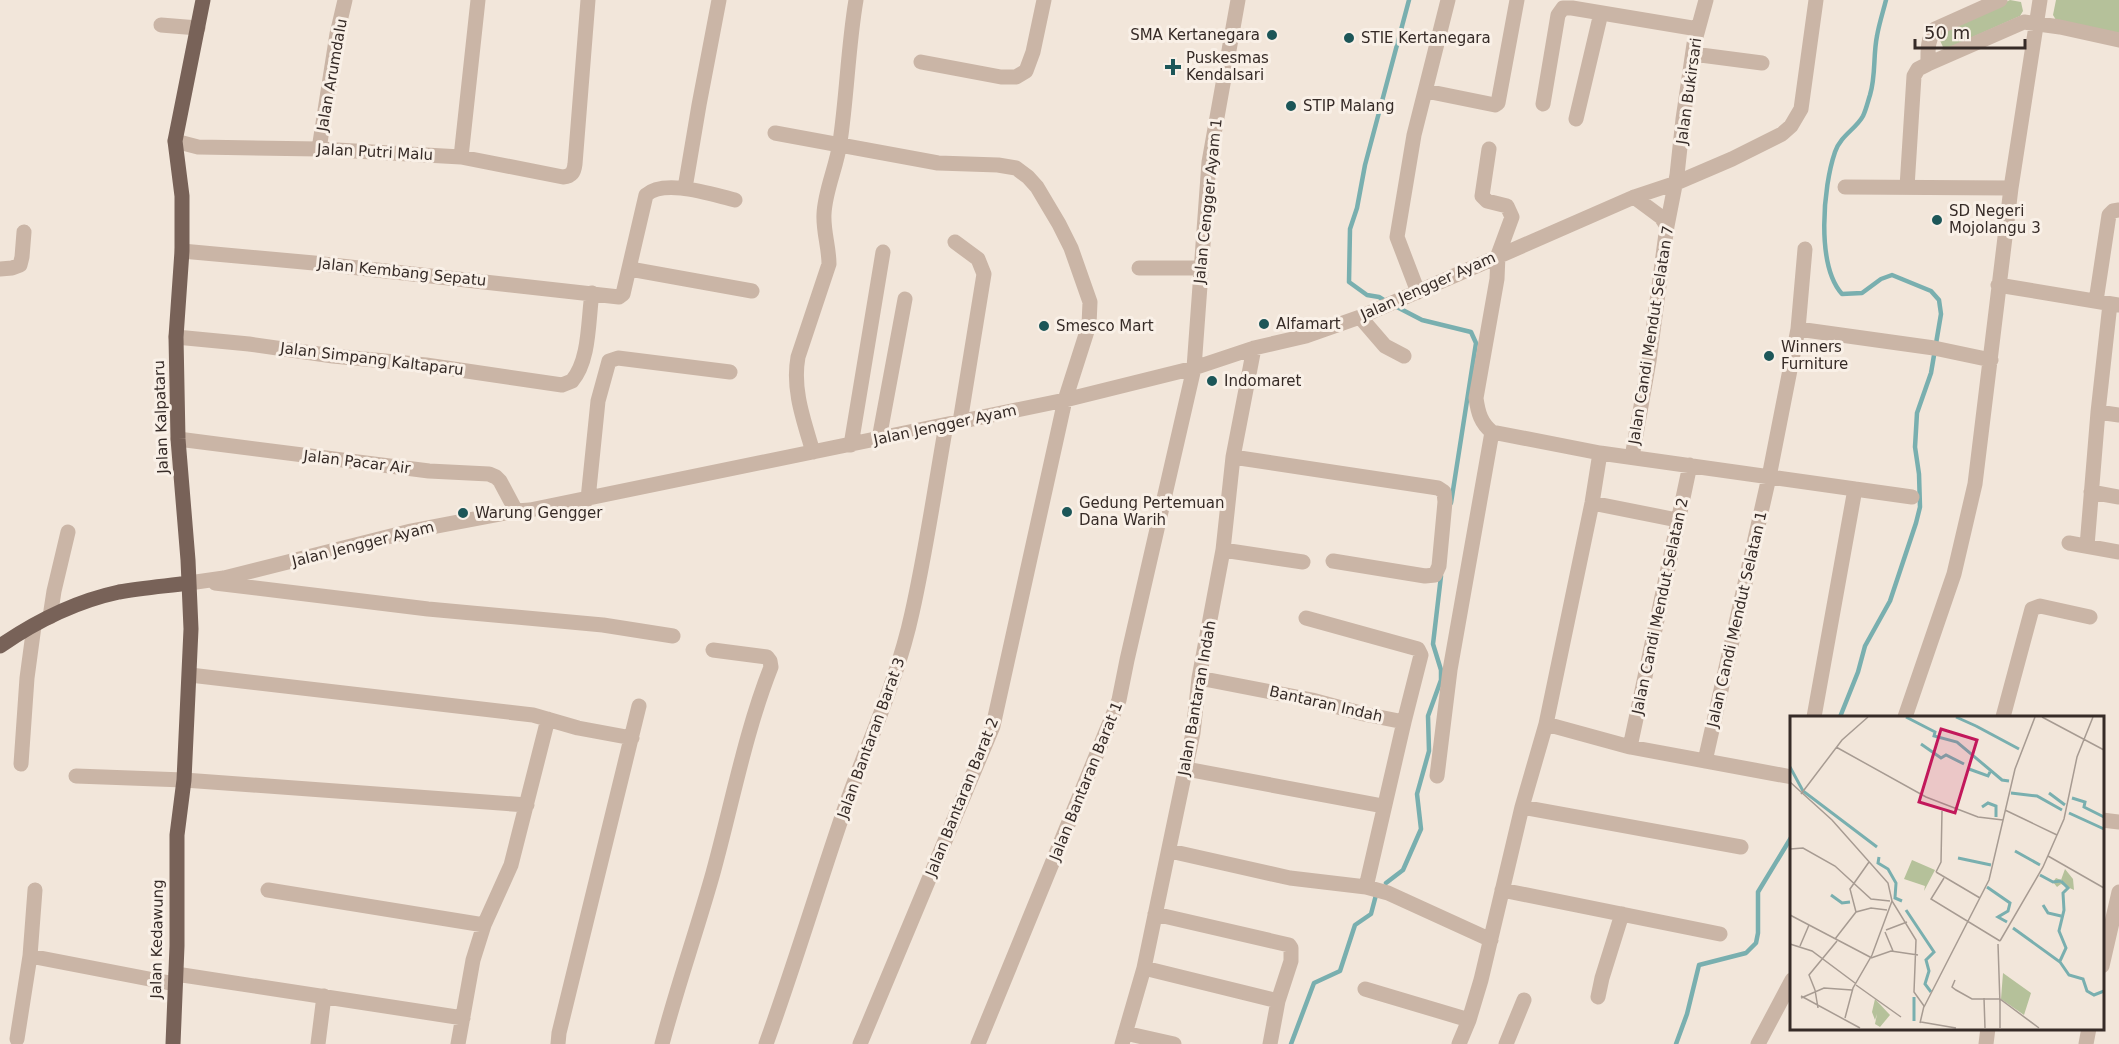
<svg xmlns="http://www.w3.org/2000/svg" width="2119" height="1044" viewBox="0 0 2119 1044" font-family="'DejaVu Sans',sans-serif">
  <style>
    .green { fill: #b5c19a }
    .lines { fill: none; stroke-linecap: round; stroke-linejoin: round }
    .stream { stroke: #79afaf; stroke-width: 4.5 }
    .minor { stroke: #cab5a6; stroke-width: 15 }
    .major { stroke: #786258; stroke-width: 15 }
    .poi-dot { fill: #1c5658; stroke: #f9f0e7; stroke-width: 2 }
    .labels { text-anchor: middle; stroke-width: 6; stroke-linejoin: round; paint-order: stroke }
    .poi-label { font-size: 15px; fill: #362b27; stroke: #f9f0e7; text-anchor: start }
    .street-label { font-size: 15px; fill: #362b27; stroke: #f9f0e7 }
    .inset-river { fill: none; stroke: #79afaf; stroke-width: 3 }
    .inset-road { fill: none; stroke: #a79b92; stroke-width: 1.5 }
    .view { fill: #c2185b; fill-opacity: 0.15; stroke: #c2185b; stroke-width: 3 }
    .inset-edge { fill: none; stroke: #362b27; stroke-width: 3 }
  </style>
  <rect width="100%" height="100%" fill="#f2e6da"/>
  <path class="green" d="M 2010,0 L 2021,2 L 2023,11 L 2020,16 L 1948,48 L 1943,47 L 1938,36 L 1941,32 Z
    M 2056,0 L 2119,0 L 2119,33 L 2056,20 L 2053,15 Z"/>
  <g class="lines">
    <path class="stream" d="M 1387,302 L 1379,297 L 1367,295 L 1349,282 L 1350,229 L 1357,208 L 1365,165 L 1409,0
      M 1395,306 L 1422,320 L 1471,332 L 1476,343 L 1451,503
      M 1840,717 L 1858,672 L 1865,646 L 1890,601 L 1916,523 L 1920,507 L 1919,474 L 1915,447 L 1917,413 L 1931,373 L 1941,314 L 1939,300 L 1931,291 L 1892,275 L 1881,279 L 1862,293 L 1842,294 C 1816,265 1823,187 1835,152 C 1841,135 1856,129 1863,116 C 1866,110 1868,101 1870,95 C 1876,75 1873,55 1877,36 C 1879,24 1883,12 1886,0
      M 1386,883 L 1403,870 L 1421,829 L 1417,794 L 1429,751 L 1428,716 L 1441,680 L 1441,670 L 1433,644 L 1441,576
      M 1291,1044 L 1314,983 L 1340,971 L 1355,925 L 1371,914 L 1376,895
      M 1676,1044 L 1687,1014 L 1699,965 L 1746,953 L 1756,943 L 1758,933 L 1758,892 L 1792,836"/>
    <path class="minor" d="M 2000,0 L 1935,29 C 1927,40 1928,51 1928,64 L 2024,22 L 2060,27 L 2119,40
      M 161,25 L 198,28
      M 1693,54 L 1762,63
      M 921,62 L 1001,77 L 1016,77 L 1026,71 L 1033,52 L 1044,0
      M 1426,91 L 1495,105 L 1498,103 L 1517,0
      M 1543,104 L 1558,15 L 1563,8 L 1572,8 L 1698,29
      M 1576,119 L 1601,13
      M 775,133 L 938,163 L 998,165 L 1016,168 L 1028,177 L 1037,187 L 1059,224 L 1071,248 L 1090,302 L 1089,325 L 1065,400 L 993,726 L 860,1044
      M 175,141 L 198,147 L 319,149 L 461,157 L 563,177 C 572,176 574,172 575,164 L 588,0
      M 319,149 L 337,34 L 345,0
      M 1489,149 L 1482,196 L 1487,201 L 1507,206 L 1512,217 L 1498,255 L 1497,279 L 1476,398 C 1478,413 1481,423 1492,432 L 1600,453 L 1855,489 L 1814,717
      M 461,157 L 478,0
      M 1845,187 L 2011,188
      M 1907,187 L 1914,76 L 1918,69 L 1928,64
      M 685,188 L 699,105 L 719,0
      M 1634,197 L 1661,217 L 1667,226
      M 955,242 L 978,259 L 984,274 L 960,422
      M 182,251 L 314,263 L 619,297 L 623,294 L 646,195 C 665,178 713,195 735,200
      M 1139,268 L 1200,268
      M 0,269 L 12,268 L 20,265 L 22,257 L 24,232
      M 630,269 L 752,291
      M 1998,285 L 2119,305
      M 1418,292 L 1397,237 L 1414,135 L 1448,0
      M 2096,301 L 2109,215 L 2113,211 L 2119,210
      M 1360,317 L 1385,346 L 1404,356
      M 1798,329 L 1934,348 L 1991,360
      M 176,337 L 249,344 L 333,356 L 426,365 L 562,385 L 572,381 C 590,360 588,320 592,293
      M 2098,412 L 2119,415
      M 178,439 L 429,471 L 489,474 L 496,477 L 500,481 L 516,511
      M 879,439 L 905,299
      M 851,445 L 883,252
      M 813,452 C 804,421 792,390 798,357 L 829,264 C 829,247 823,231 824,214 C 825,190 837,166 840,142 C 847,95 848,47 856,0
      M 1233,457 L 1438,488 L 1444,492 L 1445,502 L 1439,566 L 1435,575 L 1425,576 L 1333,561
      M 1632,457 L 1649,361 L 1667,226 L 1677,175 L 1683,119 L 1694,44 L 1706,0
      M 1855,489 L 1912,497
      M 2091,492 L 2119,497
      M 588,499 L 598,401 L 609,361 L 618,358 L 730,372
      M 1592,503 L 1677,520
      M 2069,543 L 2119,552
      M 2087,546 L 2098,412 L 2110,304
      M 1223,550 L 1303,562
      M 189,583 L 224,578 L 411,531 L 516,511 L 530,510 L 1065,400 L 1194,368 L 1254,348 L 1306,336 L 1360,317 L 1634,197 L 1676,183 L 1732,159 L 1782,134 L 1791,126 L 1801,109 L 1816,0
      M 215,583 L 428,609 L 603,625 L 673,636
      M 50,617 L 54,591 L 68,532
      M 190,675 L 533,715 L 578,728 L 632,738
      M 1199,678 L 1312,700 L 1364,714 L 1404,722 L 1421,655 L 1418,649 L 1306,618
      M 1905,717 L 1954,574 L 1975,484 L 2011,188 L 2040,0
      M 2003,717 L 2032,609 L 2040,606 L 2090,617
      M 1546,724 L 1630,747 L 1792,777
      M 1630,747 L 1690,465
      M 1705,761 L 1769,477 L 1798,329 L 1805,249
      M 21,764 L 27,678 L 34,626
      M 1186,769 L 1383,806
      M 76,776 L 184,780 L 527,805
      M 1437,776 L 1450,670 L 1492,432
      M 1522,807 L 1741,847
      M 2102,820 L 2119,822
      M 1170,851 L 1290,878 L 1366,887 L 1388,893 L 1491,940
      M 1366,887 L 1404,722
      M 268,890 L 484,925
      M 1502,890 L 1720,934
      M 1155,914 L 1289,945 L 1291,948 L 1291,961 L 1278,1001 L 1270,1044
      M 30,956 L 175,984
      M 2102,966 L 2119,892
      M 1144,968 L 1278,1001
      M 176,974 L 463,1018
      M 1365,989 L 1469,1020
      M 1598,997 L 1602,978 L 1622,914
      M 1125,1033 L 1174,1044
      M 17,1039 L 30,956 L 35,890
      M 318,1044 L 324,996
      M 458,1044 L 473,960 L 484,925 L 511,865 L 548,719
      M 558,1044 L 559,1033 L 639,706
      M 662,1044 C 677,987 697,930 713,873 C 732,804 745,733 771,667 L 770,661 L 767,657 L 713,650
      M 766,1044 C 795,964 819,883 847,802 C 869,740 898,678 912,613 C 926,551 935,487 946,425
      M 978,1044 L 1119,700 L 1127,660 L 1194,368 L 1209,162 L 1238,0
      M 1122,1044 L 1144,968 L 1193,733 L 1199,678 L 1223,550 L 1233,457 L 1254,348
      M 1459,1044 L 1469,1020 L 1481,980 L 1522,807 L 1546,724 L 1592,503 L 1600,453
      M 1506,1044 L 1524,1000
      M 1758,1044 L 1792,980
      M 1986,1044 L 1988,1028
      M 2086,1044 L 2089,1028"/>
    <path class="major" d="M 0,646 C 35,622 77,601 119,592 C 142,588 166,586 189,583
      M 173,1044 L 177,946 L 177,835 L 184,780 L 191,629 L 188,560 L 178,439 L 176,337 L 182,251 L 182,196 L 175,141 L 203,0"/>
  </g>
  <g class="poi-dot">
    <circle cx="1272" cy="35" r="6"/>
    <circle cx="1349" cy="38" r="6"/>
    <path d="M1170 58h6v6h6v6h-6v6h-6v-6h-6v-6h6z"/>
    <circle cx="1291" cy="106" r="6"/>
    <circle cx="1937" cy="220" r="6"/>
    <circle cx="1264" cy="324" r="6"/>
    <circle cx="1044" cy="326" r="6"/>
    <circle cx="1769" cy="356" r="6"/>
    <circle cx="1212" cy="381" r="6"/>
    <circle cx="1067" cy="512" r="6"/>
    <circle cx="463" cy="513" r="6"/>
  </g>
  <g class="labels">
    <g class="poi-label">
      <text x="1260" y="40" text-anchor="end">SMA Kertanegara</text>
      <text x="1361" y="43">STIE Kertanegara</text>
      <text x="1186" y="63">Puskesmas<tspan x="1186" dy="17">Kendalsari</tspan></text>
      <text x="1303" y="111">STIP Malang</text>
      <text x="1949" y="216">SD Negeri<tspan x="1949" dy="17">Mojolangu 3</tspan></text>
      <text x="1276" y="329">Alfamart</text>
      <text x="1056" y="331">Smesco Mart</text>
      <text x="1781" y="352">Winners<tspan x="1781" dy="17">Furniture</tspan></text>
      <text x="1224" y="386">Indomaret</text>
      <text x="1079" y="508">Gedung Pertemuan<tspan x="1079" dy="17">Dana Warih</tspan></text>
      <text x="475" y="518">Warung Gengger</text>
    </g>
    <g class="street-label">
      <text transform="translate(332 75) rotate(-80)" y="5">Jalan Arumdalu</text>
      <text transform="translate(1689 91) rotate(-82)" y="5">Jalan Bukirsari</text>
      <text transform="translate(375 152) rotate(3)" y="5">Jalan Putri Malu</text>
      <text transform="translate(1208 201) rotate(-84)" y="5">Jalan Cengger Ayam 1</text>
      <text transform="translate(402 272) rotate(6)" y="5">Jalan Kembang Sepatu</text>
      <text transform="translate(1428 286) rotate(-24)" y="5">Jalan Jengger Ayam</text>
      <text transform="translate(1651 335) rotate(-81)" y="5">Jalan Candi Mendut Selatan 7</text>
      <text transform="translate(372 359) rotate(7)" y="5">Jalan Simpang Kaltaparu</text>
      <text transform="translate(161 417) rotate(-92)" y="5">Jalan Kalpataru</text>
      <text transform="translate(945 425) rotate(-12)" y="5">Jalan Jengger Ayam</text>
      <text transform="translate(357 462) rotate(7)" y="5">Jalan Pacar Air</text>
      <text transform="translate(363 544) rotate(-14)" y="5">Jalan Jengger Ayam</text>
      <text transform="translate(1660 606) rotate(-78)" y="5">Jalan Candi Mendut Selatan 2</text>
      <text transform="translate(1737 619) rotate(-77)" y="5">Jalan Candi Mendut Selatan 1</text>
      <text transform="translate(1197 698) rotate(-80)" y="5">Jalan Bantaran Indah</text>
      <text transform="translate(1326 704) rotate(13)" y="5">Bantaran Indah</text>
      <text transform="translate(871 738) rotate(-70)" y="5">Jalan Bantaran Barat 3</text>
      <text transform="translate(1086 781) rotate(-68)" y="5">Jalan Bantaran Barat 1</text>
      <text transform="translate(962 797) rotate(-68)" y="5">Jalan Bantaran Barat 2</text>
      <text transform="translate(157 939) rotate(-89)" y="5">Jalan Kedawung</text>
    </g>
  </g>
  <g transform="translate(1790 716)">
    <rect width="314" height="314" fill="#f2e6da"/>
    <path d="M 122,144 L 145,154 L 134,175 L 135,170 L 114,163 ZM 275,153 L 283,163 L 284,174 L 271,168 L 267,171 L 263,166 L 266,162 L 271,164 ZM 213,257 L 241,277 L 234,299 L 211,283 ZM 85,283 L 100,299 L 90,311 L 85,308 L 87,298 L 85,304 L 82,296 Z" fill="#b5c19a"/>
    <path class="inset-river" d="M 116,1 L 145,16 L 144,20 L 167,26 L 212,64 L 219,65M 166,1 L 186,10M 186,10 L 229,33M 131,28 L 151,42 L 156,39 L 174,48M 0,51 L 13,75 L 87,131M 179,53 L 198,60 L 200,56M 221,77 L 247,80 L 272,94M 259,77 L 275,89M 282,82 L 295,86 L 294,91 L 314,101M 192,91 L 198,87 L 206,90 L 206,101M 279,97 L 314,113M 225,135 L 250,149M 89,141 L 88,147 L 98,153 L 106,167 L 105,182 L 112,185M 168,142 L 201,149M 250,159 L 263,166 L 271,165M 197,171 L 220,187 L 218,195 L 208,201 L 217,206M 41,179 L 52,187 L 60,186M 253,189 L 258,197 L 271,200M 116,194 L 144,236 L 136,244 L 139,255 L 135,268 L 141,276M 223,212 L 270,246 L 279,259 L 293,263 L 297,275 L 304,279 L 314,275M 270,245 L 276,232 L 269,215 L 274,194 L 273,177 L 278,172 L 271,165M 124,305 L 124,281"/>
    <path class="inset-road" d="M 252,1 L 314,34M 46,31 L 136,81 L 188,101 L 213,104M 0,66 L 42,104 L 98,167 L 102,185 L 126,224 L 124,276 L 134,290 L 130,307M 11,78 L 52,24 L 78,1M 215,94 L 267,119M 0,133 L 13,132 L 45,150 L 81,183 L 100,185M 258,140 L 314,172M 146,156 L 151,146 L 152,95M 146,156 L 190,182M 154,162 L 141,183 L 210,225M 66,196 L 60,173 L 79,146M 0,199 L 80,241M 96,214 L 117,206M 95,216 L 103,235M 45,223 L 66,196 L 81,192 L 97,194M 210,225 L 253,151 L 274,103 L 287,41 L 303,1M 0,228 L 22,235 L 65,267M 208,228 L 210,288M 10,230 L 19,209M 81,242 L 101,235 L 128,239M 165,264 L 162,271 L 166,274 L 182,283 L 210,283 L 249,312M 66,269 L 111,301M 25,274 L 19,259 L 47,225M 25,274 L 28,292M 11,280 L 70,312M 11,282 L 34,272 L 62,274M 194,282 L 195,312M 210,284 L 210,312M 134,291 L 199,164 L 225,53 L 245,1M 55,302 L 63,272 L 82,239 L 102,185M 131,306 L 166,312"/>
    <path class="view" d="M 151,13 L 187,24 L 165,97 L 129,86 Z"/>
    <rect width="314" height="314" class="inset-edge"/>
  </g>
  <path d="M1915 39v9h110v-9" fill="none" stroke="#362b27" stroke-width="3"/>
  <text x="1924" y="39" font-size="18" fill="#362b27" stroke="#f9f0e7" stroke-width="4.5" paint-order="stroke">50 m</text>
</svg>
